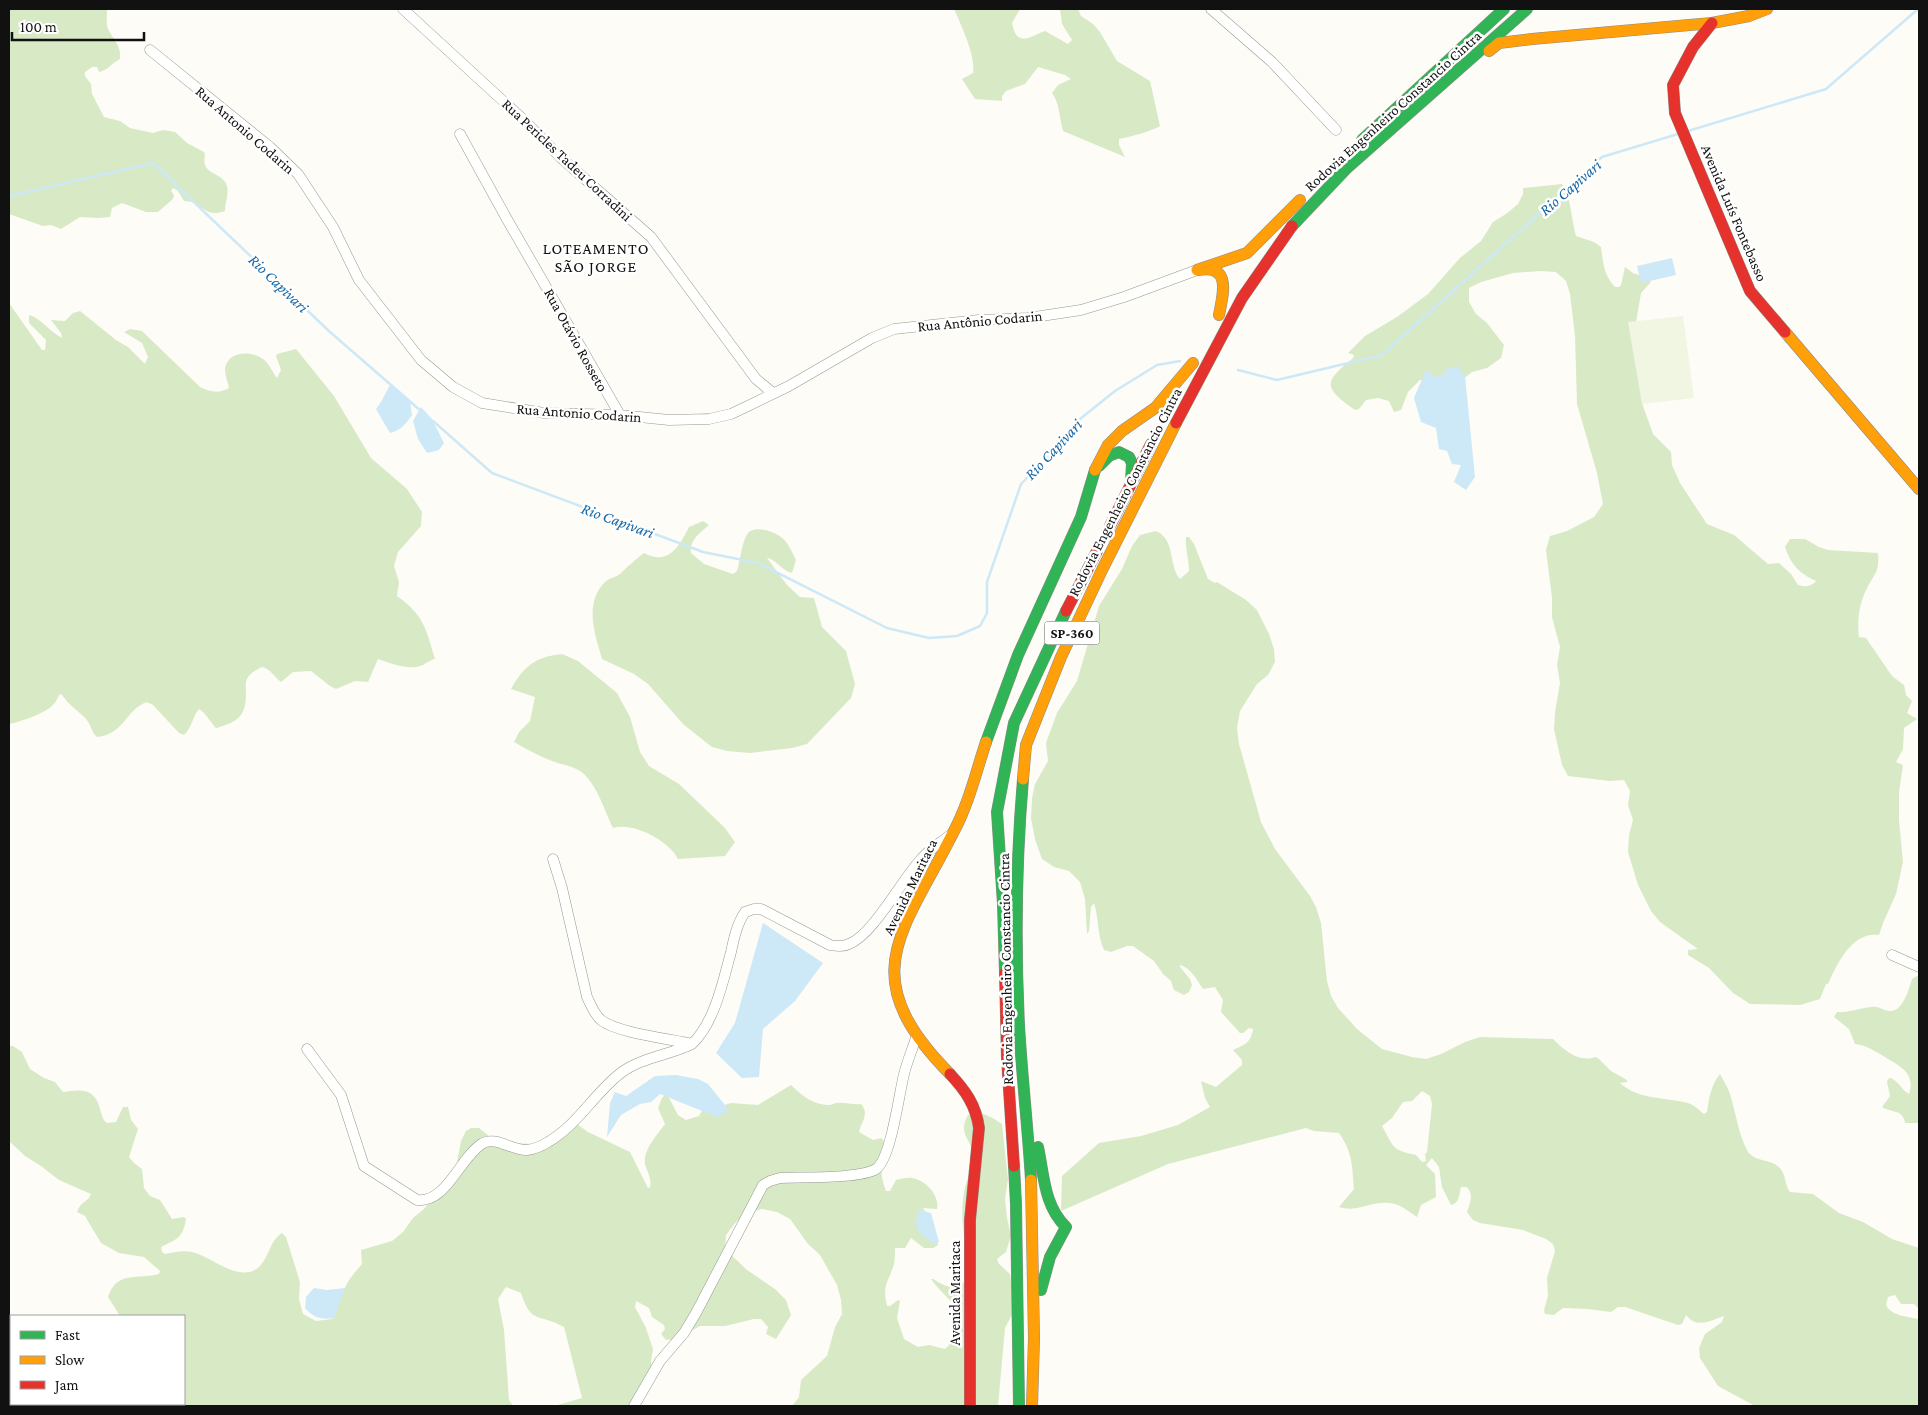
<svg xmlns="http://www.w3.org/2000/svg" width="1928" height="1415" viewBox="0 0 1928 1415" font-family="'Crimson Pro',serif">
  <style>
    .forest { fill: #d8eac5; fill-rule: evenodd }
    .pitch { fill: #f0f6e1 }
    .water { fill: #cde8f7 }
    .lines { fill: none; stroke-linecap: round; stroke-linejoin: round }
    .stream { stroke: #cde8f7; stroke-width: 2.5 }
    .street-casing { stroke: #979795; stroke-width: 11 }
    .fast-casing { stroke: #8e8d8b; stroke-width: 12 }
    .slow-casing { stroke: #8e8d8b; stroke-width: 12 }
    .jam-casing { stroke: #8e8d8b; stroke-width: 12 }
    .street { stroke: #fffffe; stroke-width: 10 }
    .fast { stroke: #30b455; stroke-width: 11 }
    .slow { stroke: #ff9f0a; stroke-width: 11 }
    .jam { stroke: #e5322d; stroke-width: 11 }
    .labels { text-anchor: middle; stroke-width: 5; stroke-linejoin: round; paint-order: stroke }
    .shield { fill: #fff; stroke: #585858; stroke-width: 1 }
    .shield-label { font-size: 14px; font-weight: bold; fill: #111 }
    .street-label { font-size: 15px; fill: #111; stroke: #fff }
    .water-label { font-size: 16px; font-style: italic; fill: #1768a6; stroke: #fff }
    .neighbourhood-label { font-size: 16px; letter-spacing: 1px; fill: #111; stroke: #fff }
  </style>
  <rect width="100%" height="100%" fill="#fdfcf7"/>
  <path class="forest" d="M 9,9 L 107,9 C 107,15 106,24 108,29 C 113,39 122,47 120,59 C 112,63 107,71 99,72 L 97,67 L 92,67 L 85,72 L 85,76 L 91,84 L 92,94 L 104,117 L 120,121 L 130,128 L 153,133 L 163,130 L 175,132 L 187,143 L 204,152 L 205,155 C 200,176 223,171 227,186 C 229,193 225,204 225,211 C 204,219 203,201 184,201 L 178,191 L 173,188 L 171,191 L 174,195 L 173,199 L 158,212 L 146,212 L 122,203 L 112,208 L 110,217 L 99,218 L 80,217 L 61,229 L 51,225 L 43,226 L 9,214 Z
    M 954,9 L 1020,9 L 1012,23 C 1017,47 1027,38 1045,31 L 1068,44 L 1072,40 L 1062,24 L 1060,9 L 1078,9 L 1081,16 L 1093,24 L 1100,32 L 1117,61 L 1150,81 L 1160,126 C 1155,130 1127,138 1119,139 L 1119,145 L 1125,157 L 1063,131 C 1059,117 1060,104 1052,93 L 1058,85 L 1071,79 L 1065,75 L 1038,67 L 1025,84 L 1006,91 L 1002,96 L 1002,101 L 975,99 L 962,79 L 973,73 C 976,56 961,25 954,9 Z
    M 1562,184 C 1572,201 1571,218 1576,236 L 1594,242 L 1601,247 C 1603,263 1604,275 1615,287 L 1619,287 L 1621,285 L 1625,267 L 1633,273 L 1651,279 L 1650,283 L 1641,293 L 1636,323 L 1642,403 L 1653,434 L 1671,452 L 1672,465 L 1680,483 L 1707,524 L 1734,535 L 1768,564 L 1779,563 L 1791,574 L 1798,585 C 1805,587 1811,587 1816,581 C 1799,573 1791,565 1785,547 L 1790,539 L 1805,539 L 1819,547 L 1828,550 L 1878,553 C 1880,572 1874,574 1866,590 C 1859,605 1857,621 1859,637 L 1866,638 L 1892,676 L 1904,685 L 1906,695 L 1912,701 L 1907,713 L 1917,719 L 1904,728 L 1903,749 L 1896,762 L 1903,765 L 1899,792 L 1899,820 L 1903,862 L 1896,894 L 1883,923 L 1879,935 C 1852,931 1837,964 1828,984 L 1826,984 L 1820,999 L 1800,1005 L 1750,1004 L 1733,993 L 1709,968 L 1688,955 L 1688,950 L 1698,949 L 1660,922 L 1651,911 L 1638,885 L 1628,852 L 1629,835 L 1633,820 L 1628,805 L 1630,791 L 1624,780 L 1610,781 L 1568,776 L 1562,765 L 1554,729 L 1555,712 L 1560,683 L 1557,665 L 1560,647 L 1552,617 L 1552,598 L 1546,550 L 1550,536 L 1567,531 L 1594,517 L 1603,504 L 1597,473 L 1577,404 L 1575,336 L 1570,294 L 1566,281 L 1556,272 L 1541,271 L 1513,273 L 1481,282 L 1469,288 L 1469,302 L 1476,314 L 1487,323 L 1504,345 L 1501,358 L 1487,368 L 1472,372 L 1461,381 L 1420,380 L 1408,392 L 1401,410 L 1394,412 L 1389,401 L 1378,398 L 1366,400 L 1359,409 L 1355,410 C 1324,388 1322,383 1353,358 L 1354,355 L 1348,353 L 1365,336 L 1397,317 L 1428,294 L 1460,258 L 1481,241 L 1493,222 L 1506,214 L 1518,204 L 1523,194 L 1523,188 Z
    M 9,303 L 42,350 L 45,350 L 46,340 L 29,323 L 29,315 C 41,318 50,332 62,338 L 61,333 L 51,320 L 65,321 L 73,313 L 80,311 L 116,340 L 128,347 L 145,364 L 148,357 L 142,343 L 124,332 L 130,329 L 142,331 L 200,387 C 211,392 218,394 229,388 C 228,382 225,376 225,369 C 227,351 251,350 263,359 C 269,363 273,373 277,378 L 281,370 L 276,356 L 277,354 L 296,349 L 334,396 L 371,458 L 407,489 L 422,512 L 421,526 L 398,552 L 394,566 L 399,582 L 397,596 C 424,615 426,629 435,659 C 429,660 425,665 420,666 C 408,670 389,663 378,659 L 368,682 L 355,681 L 336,689 L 330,686 L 311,671 L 293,672 L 281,682 C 274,677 271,669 262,667 C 257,670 250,672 247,679 C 245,683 246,689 246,694 C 246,717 237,722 216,728 C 210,722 206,713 199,709 C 192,717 192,728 184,735 L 179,733 L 153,705 L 147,702 C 126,709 125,734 97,737 C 91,732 91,724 86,719 C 77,710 70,706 62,695 L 60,694 C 58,697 56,702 53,705 C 46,713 20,722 9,724 Z
    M 703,521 L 709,525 C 700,533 689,540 691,553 L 704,564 L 733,574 L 736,572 L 738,568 C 740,559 743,539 748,533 C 754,525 774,531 781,537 C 788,542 792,552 796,560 L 792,573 C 782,571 776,559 767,558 L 787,585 L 800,597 L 814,598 L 822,627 L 846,651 L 855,684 L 851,698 L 807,744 L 792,748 L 750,753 L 727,751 L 712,747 L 684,725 L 648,684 L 634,674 L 602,659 C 595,634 583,603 606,581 C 610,578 616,577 620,574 C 628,566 635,560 644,553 C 668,566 679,547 689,527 Z
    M 1156,531 C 1176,540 1168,565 1180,579 L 1189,571 C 1189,559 1185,548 1186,537 L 1189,537 L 1194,544 L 1208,579 L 1215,583 L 1217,582 L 1246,600 L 1257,610 L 1269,634 L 1274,649 L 1275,662 L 1268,675 L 1257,684 L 1240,711 L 1237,728 L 1239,744 L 1261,822 L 1275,849 L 1310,896 L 1316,907 L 1321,923 L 1327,981 L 1331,996 L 1338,1008 L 1357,1029 L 1382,1049 L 1412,1057 L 1426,1059 L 1441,1054 L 1465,1042 L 1480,1037 L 1553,1039 C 1564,1050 1579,1063 1595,1057 L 1598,1058 L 1611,1071 L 1627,1080 L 1627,1082 L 1620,1083 C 1639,1100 1664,1097 1688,1103 C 1694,1105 1699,1110 1704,1114 L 1707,1112 C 1709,1098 1711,1085 1720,1074 C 1723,1080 1728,1087 1730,1094 C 1736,1113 1738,1133 1747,1150 C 1754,1164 1774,1157 1782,1171 C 1786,1177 1785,1186 1790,1192 L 1813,1194 L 1839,1213 L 1863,1222 L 1892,1239 L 1919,1248 L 1919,1309 L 1914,1304 L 1901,1304 L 1895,1295 L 1888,1297 L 1886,1305 C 1891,1316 1909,1317 1919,1319 L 1919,1406 L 1755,1406 L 1718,1386 L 1700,1358 L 1699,1348 L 1705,1334 L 1722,1322 L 1724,1316 C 1709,1321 1697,1329 1686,1315 L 1682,1324 L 1678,1325 L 1625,1307 L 1618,1307 L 1611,1312 L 1587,1309 L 1563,1308 L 1554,1315 L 1545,1314 L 1544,1310 L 1548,1296 L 1547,1278 L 1555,1251 L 1553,1244 L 1546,1239 L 1523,1230 L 1480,1223 L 1473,1220 L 1467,1212 C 1470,1203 1474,1195 1467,1187 L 1461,1187 C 1459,1194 1460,1203 1451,1205 L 1442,1187 L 1439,1167 L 1432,1158 L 1426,1165 L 1435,1174 L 1436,1197 L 1421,1205 L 1417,1217 C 1408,1211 1399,1203 1388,1203 C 1371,1201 1357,1213 1339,1207 L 1354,1189 C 1352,1166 1353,1153 1339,1133 L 1314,1131 L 1306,1128 L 1168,1164 L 1061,1211 L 1062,1176 L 1099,1143 L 1141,1136 L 1178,1125 L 1210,1107 L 1205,1098 L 1201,1081 L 1216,1087 L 1242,1065 L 1242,1060 L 1233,1050 C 1244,1045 1251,1043 1253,1029 L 1249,1028 L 1243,1033 L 1240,1033 L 1221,1012 L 1223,1000 L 1215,987 L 1203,989 C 1197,980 1191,968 1180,965 L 1180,967 L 1190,979 L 1192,985 L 1189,992 L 1184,995 L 1174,990 L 1171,981 L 1163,974 L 1154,961 L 1133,946 L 1127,946 L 1111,952 L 1104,950 C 1097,935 1099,919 1094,903 L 1091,907 L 1089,931 L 1087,934 L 1085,899 L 1080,882 L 1069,871 L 1054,867 L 1042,859 L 1035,839 L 1031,818 L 1032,798 L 1035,784 L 1048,761 L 1046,743 L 1057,713 L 1077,681 L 1099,606 L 1122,569 L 1132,546 L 1140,535 ZM 1422,1091 L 1430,1096 L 1432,1104 L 1427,1152 L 1425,1154 L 1426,1161 L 1422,1162 L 1416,1155 C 1391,1150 1394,1147 1382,1126 L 1392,1118 L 1403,1102 L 1412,1101 Z
    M 562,654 L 578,661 L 617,693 L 630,717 L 640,752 L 649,766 L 679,784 L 725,828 L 735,842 L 725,856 L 678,859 C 668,840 633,822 613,828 C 604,810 599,789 584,774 C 575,766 562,765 552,761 C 539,756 526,749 514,742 L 519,732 L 530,721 L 535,697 L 511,689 C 524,666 535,657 562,654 Z
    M 1917,976 L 1919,976 L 1919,1123 L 1905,1123 C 1903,1109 1891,1113 1882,1107 L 1890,1096 L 1887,1082 L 1888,1079 L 1891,1078 C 1899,1082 1902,1090 1909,1094 C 1917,1071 1895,1064 1880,1054 C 1869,1048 1867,1046 1855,1044 L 1849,1029 L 1834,1017 L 1837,1012 C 1848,1013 1860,1008 1871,1007 C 1879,1006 1882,1010 1889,1011 C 1903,1013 1909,988 1912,979 Z
    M 9,1046 L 13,1046 L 22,1052 L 30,1069 L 44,1078 L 55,1082 L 63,1092 C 81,1089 95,1088 100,1109 C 102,1115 102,1119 107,1123 L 116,1122 L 123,1107 L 128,1107 L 131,1120 L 138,1129 L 129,1157 L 134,1163 L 142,1169 L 144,1188 L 150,1196 L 160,1200 L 172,1219 L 184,1217 L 186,1219 C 183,1238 177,1239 161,1247 L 162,1252 L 165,1254 C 174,1252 183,1250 192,1252 C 211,1256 238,1283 258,1268 C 269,1259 269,1241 282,1233 L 286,1237 L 300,1282 L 299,1299 L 303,1314 L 316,1321 L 332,1319 C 337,1310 339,1301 343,1292 C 347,1281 355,1272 362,1264 L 361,1250 L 392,1241 L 403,1232 L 413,1218 L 424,1209 L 455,1173 L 461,1141 L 466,1131 L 471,1128 L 479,1128 L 489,1136 L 504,1143 L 537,1144 L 577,1124 L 588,1132 L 630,1152 L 648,1188 L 650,1187 C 652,1178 647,1172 645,1164 C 643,1150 657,1135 665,1124 L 658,1108 L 662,1098 L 666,1094 L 668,1096 L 678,1115 L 686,1120 L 699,1116 L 704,1107 L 714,1108 L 731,1103 L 758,1105 L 791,1085 C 801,1095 813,1105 829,1105 C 832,1105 834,1103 837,1103 C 845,1102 853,1105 861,1104 C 870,1114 861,1122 859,1132 L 873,1140 L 881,1138 L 884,1141 C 881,1160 879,1173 886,1191 L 890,1191 L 896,1180 C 901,1179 907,1177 912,1178 C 926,1180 940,1196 937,1209 L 923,1208 L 934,1224 L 938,1245 L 933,1248 L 924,1248 L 911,1238 L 905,1248 L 895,1248 C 895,1253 895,1259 894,1264 C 888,1284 882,1284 887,1306 L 890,1306 L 898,1300 L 900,1301 L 897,1318 L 904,1339 L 918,1347 L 929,1345 L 945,1349 C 950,1345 953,1340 957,1334 C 972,1313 942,1296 931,1279 L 933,1279 C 952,1291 954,1288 972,1277 C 966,1248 959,1222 964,1192 C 966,1181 972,1170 973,1158 C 974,1139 956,1136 968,1115 C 981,1110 990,1116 1002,1124 L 1008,1179 L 1005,1199 L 1007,1218 L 1011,1236 L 1006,1252 L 997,1259 L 999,1264 L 1010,1274 L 1015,1309 L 1005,1328 L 998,1406 L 792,1406 L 799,1397 L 801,1380 L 827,1356 L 835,1327 L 842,1314 L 841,1300 L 837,1285 L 820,1255 L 808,1244 L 790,1219 L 777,1212 L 762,1209 L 747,1213 L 736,1222 L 726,1235 L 725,1249 L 747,1270 L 775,1289 L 786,1300 L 791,1315 L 776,1339 L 766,1334 L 768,1327 L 761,1319 L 754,1319 L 725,1326 L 700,1326 L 677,1339 L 666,1340 L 661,1334 L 665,1329 L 664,1325 L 652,1317 L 649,1308 L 636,1301 L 635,1307 L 646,1328 L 653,1349 L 651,1361 L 651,1371 L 637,1406 L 554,1406 L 582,1398 L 564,1327 C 539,1313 531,1325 521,1293 L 506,1287 L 498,1299 L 504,1330 L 509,1400 L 513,1406 L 9,1406 L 9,1363 L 11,1371 L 11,1404 L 184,1404 L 184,1316 L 120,1316 L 108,1297 C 117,1270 137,1280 159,1274 L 160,1271 L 144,1257 L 119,1253 L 101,1243 L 85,1216 L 77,1212 C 80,1202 88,1202 91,1194 L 59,1180 L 41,1166 L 25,1156 L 9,1141 Z"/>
  <path class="pitch" d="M 1683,316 L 1694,398 L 1642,404 L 1628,322 Z"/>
  <path class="water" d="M 1672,258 L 1676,275 L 1641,283 L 1637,266 Z
    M 1457,366 L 1465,376 L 1475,477 L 1466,490 L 1454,482 L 1461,465 L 1452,464 L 1447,451 L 1439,449 L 1436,428 L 1421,422 L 1414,398 L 1426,370 L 1435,377 L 1445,374 L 1447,368 Z
    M 390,385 L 410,402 L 412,415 C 406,424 400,431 390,433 L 376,409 L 381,402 Z
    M 421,407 L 432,419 L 444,443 L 439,450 L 427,453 L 418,439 L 413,421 Z
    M 763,923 L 823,963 L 795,1001 L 763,1029 L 759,1077 L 742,1078 L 716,1053 L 735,1023 Z
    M 676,1075 L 698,1079 L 708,1084 L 729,1110 L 717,1117 L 660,1094 L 651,1102 L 640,1104 L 621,1115 L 607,1137 L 610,1103 L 615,1092 L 626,1096 L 655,1076 Z
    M 919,1210 L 931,1213 L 939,1242 L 933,1244 C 919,1232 912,1230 919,1210 Z
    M 314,1288 L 327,1290 L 345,1288 L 334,1318 C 321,1320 314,1318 305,1308 L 306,1297 Z"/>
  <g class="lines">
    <path class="stream" d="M 1688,131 L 1826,89 L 1918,9
      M 9,196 L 153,163 L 330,332 L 421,411
      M 1238,370 L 1277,380 L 1382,355 L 1602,157 L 1678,134
      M 433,421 L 492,473 L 703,552 L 758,563 L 887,628 L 929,638 L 957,636 L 980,626 L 987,613 L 987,582 L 1021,484 L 1057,447 L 1080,419 L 1115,391 L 1157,365 L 1180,361"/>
    <g class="street-casing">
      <path id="street" d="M 403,9 L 527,123 L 560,157 L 651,237 L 756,379 L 773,393
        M 1211,9 L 1272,62 L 1336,130
        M 150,50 L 270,147 L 298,174 L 333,227 L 359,280 L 421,360 L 453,387 L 482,403 L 544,413 L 620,415 L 669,420 L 709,419 L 731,414 L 750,405 L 789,386 L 872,338 L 894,329 L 979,320 L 1028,318 L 1081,310 L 1124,297 L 1197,270
        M 460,134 L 508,221 L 620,415
        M 553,859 L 562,888 L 587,997 C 591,1005 594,1014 601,1020 C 617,1033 671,1039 692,1044
        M 1892,955 L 1919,967
        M 307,1049 L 341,1095 L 364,1166 L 417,1200 C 447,1203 459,1158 483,1143 C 496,1136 513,1151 527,1150 C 534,1149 542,1146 548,1142 C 578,1125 595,1092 622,1072 C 643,1057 670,1055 692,1044 C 715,1022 723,981 731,952 C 734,938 737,924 745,912 L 754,909 L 761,909 L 830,945 C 837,946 843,947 849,944 C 873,935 903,878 922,858 C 930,849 940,843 949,836
        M 634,1406 L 660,1361 L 684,1333 L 696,1313 L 763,1185 L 770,1181 L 780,1178 C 801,1177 860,1179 876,1169 C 891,1159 899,1094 904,1074 C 907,1062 912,1050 916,1038"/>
    </g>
    <g class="fast-casing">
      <path id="fast" d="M 1362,140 L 1504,9
        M 1292,226 L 1346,169 L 1527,9
        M 1099,466 L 1109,456 L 1119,452 L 1129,457 L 1132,463 L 1131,481
        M 986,742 L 1018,655 L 1081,517 L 1095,470
        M 1023,779 C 1016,862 1015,943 1019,1025 C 1022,1077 1028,1129 1031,1180
        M 1005,973 L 1003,904 L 997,812 L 1014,723 L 1066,611
        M 1038,1147 C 1044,1175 1044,1206 1066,1227 L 1050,1257 L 1041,1290
        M 1014,1166 L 1016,1204 L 1019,1406"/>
    </g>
    <g class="slow-casing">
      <path id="slow" d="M 1532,39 L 1712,23 L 1749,16 L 1767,9
        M 1489,51 L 1499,43 L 1532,39
        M 1197,270 L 1247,253 L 1300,200
        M 1198,270 C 1232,264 1223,294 1219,315
        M 1785,332 L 1919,489
        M 1095,470 L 1108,445 L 1122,431 L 1155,408 L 1193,363
        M 1023,779 L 1026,745 L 1061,657 L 1102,570 L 1176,423
        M 950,1074 C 852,975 903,933 954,831 C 969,803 976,772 986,742
        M 1031,1180 L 1034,1338 L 1032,1406"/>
    </g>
    <g class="jam-casing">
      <path id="jam" d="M 1712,23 L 1693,47 L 1673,85 L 1675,113 L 1750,291 L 1785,332
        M 1176,423 L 1242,298 L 1292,226
        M 1110,526 L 1151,444
        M 1066,611 L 1097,551
        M 1005,973 L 1007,1059 L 1014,1166
        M 950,1074 C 965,1090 976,1105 979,1128 L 970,1220 L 970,1406"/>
    </g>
    <use href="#street" class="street"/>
    <use href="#fast" class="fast"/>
    <use href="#slow" class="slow"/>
    <use href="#jam" class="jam"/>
  </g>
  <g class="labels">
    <rect class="shield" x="1044.5" y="621.5" width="55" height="23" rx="4"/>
    <g class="shield-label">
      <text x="1072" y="638">SP-360</text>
    </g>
    <g class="street-label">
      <text transform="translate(1393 111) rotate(-42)" y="5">Rodovia Engenheiro Constancio Cintra</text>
      <text transform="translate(245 130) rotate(41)" y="5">Rua Antonio Codarin</text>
      <text transform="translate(567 160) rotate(43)" y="5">Rua Pericles Tadeu Corradini</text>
      <text transform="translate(1734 213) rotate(67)" y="5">Avenida Luís Fontebasso</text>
      <text transform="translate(980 321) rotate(-5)" y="5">Rua Antônio Codarin</text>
      <text transform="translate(576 340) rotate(61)" y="5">Rua Otávio Rosseto</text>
      <text transform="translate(579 413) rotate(4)" y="5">Rua Antonio Codarin</text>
      <text transform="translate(1125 492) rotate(-63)" y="5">Rodovia Engenheiro Constancio Cintra</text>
      <text transform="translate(910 887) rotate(-64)" y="5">Avenida Maritaca</text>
      <text transform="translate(1006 969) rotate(-91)" y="5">Rodovia Engenheiro Constancio Cintra</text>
      <text transform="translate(955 1293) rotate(-90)" y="5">Avenida Maritaca</text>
    </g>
    <g class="water-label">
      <text transform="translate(1570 187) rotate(-41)" y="6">Rio Capivari</text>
      <text transform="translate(279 283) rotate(44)" y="6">Rio Capivari</text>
      <text transform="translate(1053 449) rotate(-47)" y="6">Rio Capivari</text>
      <text transform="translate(618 520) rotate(20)" y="6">Rio Capivari</text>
    </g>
    <g class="neighbourhood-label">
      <text x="596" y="254">LOTEAMENTO<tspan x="596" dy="18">SÃO JORGE</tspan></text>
    </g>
  </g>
  <rect width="1928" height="1415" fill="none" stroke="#111111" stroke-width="20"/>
  <rect x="10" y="1315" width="175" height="90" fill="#ffffff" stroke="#a0a0a0"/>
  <rect x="20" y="1331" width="25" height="8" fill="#30b455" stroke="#a0a0a0"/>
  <text x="55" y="1340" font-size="15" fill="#111111">Fast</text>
  <rect x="20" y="1356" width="25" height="8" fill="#ff9f0a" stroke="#a0a0a0"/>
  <text x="55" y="1365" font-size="15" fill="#111111">Slow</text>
  <rect x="20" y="1381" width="25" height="8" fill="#e5322d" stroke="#a0a0a0"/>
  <text x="55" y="1390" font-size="15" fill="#111111">Jam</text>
  <path d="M12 32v8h132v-8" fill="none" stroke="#111111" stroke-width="2.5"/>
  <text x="20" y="32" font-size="15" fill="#111111" stroke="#ffffff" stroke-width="4" paint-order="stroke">100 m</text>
</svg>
